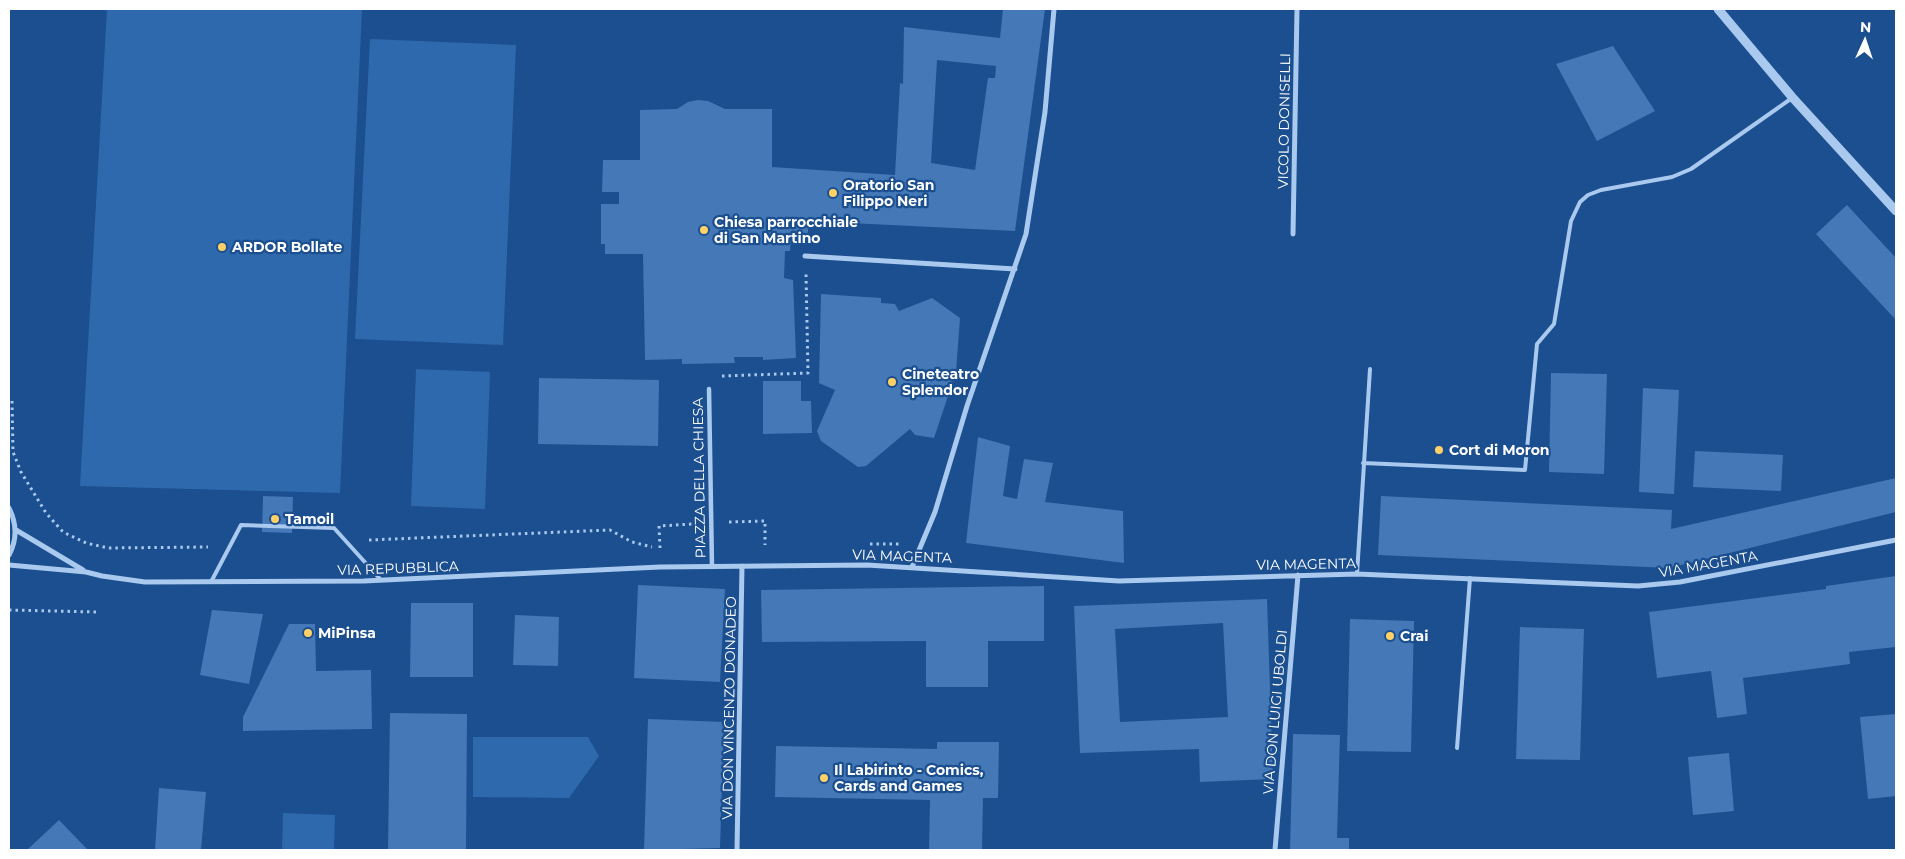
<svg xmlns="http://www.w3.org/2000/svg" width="1905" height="859" viewBox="0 0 1905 859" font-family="Montserrat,sans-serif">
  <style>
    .green { fill: #2e69ad }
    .building { fill: #4478b7; fill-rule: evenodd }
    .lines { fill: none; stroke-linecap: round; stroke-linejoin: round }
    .path { stroke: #a9c9ee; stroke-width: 3; stroke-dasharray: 2.5 4; stroke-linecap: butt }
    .service { stroke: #a9c9ee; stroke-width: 4 }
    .pedestrian { stroke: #a9c9ee; stroke-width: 4.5 }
    .minor { stroke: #a9c9ee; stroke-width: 5 }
    .tertiary { stroke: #a9c9ee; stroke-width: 9 }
    .poi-dot { fill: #ffd166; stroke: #1b4f8f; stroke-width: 2 }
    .labels { text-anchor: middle; stroke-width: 4.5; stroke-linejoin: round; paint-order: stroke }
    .street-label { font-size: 14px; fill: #fff; stroke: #1b4f8f }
    .poi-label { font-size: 14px; font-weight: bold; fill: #fff; stroke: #1b4f8f; text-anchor: start }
  </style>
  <rect width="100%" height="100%" fill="#1b4f8f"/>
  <path class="green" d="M 107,9 L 362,9 L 340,493 L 80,486 Z
    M 370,39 L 516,45 L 503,345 L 355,339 Z
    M 416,369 L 490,372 L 485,509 L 411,506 Z
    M 473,737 L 588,737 L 599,756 L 569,798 L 473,797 Z
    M 283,813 L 335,815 L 334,850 L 282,850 Z"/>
  <path class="building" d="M 1003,9 L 1045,9 L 1015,231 L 808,221 L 808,239 L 791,239 L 790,251 L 785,251 L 784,278 L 793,280 L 796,358 L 763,360 L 763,357 L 734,357 L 735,363 L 682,364 L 682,359 L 645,360 L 643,254 L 605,254 L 605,244 L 601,244 L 601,204 L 619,204 L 619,192 L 602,192 L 603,160 L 640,160 L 640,110 L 677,109 L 688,102 L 698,100 L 708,101 L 725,109 L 772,109 L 772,167 L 895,175 L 900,83 L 903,84 L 904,27 L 1000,38 ZM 937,60 L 996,66 L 995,78 L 988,78 L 975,170 L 931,163 Z
    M 1613,46 L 1655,111 L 1597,141 L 1556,64 Z
    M 1847,205 L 1896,258 L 1896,320 L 1816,234 Z
    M 821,294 L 881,298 L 881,303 L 895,304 L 899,311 L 932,298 L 960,318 L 956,372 L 934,438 L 915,435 L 910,429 L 866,466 L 858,467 L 821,441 L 817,431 L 835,390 L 819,383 Z
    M 1551,373 L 1607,374 L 1604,474 L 1549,472 Z
    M 539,378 L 659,380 L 658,446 L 538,444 Z
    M 763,381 L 801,381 L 801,401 L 811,401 L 812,433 L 763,434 Z
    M 1643,388 L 1679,390 L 1674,494 L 1639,492 Z
    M 978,437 L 1010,446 L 1003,496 L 1017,499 L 1024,459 L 1053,463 L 1045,502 L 1123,511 L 1124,563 L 966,543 Z
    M 1695,451 L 1783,455 L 1781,491 L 1693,487 Z
    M 1896,478 L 1896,512 L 1669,568 L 1378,555 L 1381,496 L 1672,510 L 1671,529 Z
    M 263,496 L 293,497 L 292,533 L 262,532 Z
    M 1896,576 L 1896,647 L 1849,652 L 1850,664 L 1743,678 L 1747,714 L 1717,718 L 1711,671 L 1657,678 L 1649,612 L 1826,589 L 1826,586 Z
    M 638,585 L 725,589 L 720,682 L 634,678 Z
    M 1044,586 L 1044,641 L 988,641 L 988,687 L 926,687 L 926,641 L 762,642 L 761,590 Z
    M 1267,599 L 1273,779 L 1200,782 L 1199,749 L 1080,753 L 1074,606 ZM 1223,623 L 1228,717 L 1120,722 L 1115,629 Z
    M 411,603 L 473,603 L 473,677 L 410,677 Z
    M 212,610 L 263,614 L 249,684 L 200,675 Z
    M 515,615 L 559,617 L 558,666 L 513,665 Z
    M 1350,619 L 1414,621 L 1411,752 L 1347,751 Z
    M 289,624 L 315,624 L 316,671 L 371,670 L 372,729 L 243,731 L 243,717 Z
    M 1520,627 L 1584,629 L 1580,760 L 1516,759 Z
    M 390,713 L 467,714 L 466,850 L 388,850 Z
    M 1896,714 L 1896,796 L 1868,799 L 1860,717 Z
    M 648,719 L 724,722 L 720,848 L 644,850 Z
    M 1293,734 L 1340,735 L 1337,838 L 1349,838 L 1349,850 L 1290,850 Z
    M 937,742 L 999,742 L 998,798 L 983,798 L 982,850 L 929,850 L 930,800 L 775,797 L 776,746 L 937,749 Z
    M 1729,753 L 1734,811 L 1693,815 L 1688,757 Z
    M 159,788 L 206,792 L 201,850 L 155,850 Z
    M 59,820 L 88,850 L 27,850 Z"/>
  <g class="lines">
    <path class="path" d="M 722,376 L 808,373 L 806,274
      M 12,401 L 13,452 L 21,472 L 46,513 L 63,532 L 86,543 L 108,548 L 208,547
      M 729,522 L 765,521 L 765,545
      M 369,540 L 610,530 L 632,542 L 652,547
      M 870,544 L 901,544
      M 660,548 L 659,526 L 693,524
      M 9,610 L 96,612"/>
    <path class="service" d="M 1363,463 L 1525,470 L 1537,344 L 1554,324 L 1571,221 L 1580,202 L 1588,195 L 1601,190 L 1672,177 L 1691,169 L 1792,98
      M 1357,574 L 1370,369
      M 211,582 L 241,525 L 334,528 L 381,580
      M 1457,748 L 1470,578"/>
    <path class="pedestrian" d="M 709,389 L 712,567"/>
    <path class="minor" d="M 1293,234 L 1297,9
      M 805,256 L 1015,269
      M 9,508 C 17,524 17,540 9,555
      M 16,530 L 83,570
      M 9,565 L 86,572 L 102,576 L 145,582 L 364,581 L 660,567 L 867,565 L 1119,581 L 1357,574 L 1638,586 L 1680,582 L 1896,540
      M 912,567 L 935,512 L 967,406 L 1026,234 L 1045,112 L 1054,9
      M 737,850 L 742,566
      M 1275,850 L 1298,575"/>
    <path class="tertiary" d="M 1718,9 L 1792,97 L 1896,211"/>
  </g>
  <g class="poi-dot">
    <circle cx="833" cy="193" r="5"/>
    <circle cx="704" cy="230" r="5"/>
    <circle cx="222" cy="247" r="5"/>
    <circle cx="892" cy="382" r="5"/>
    <circle cx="1439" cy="450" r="5"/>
    <circle cx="275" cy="519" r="5"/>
    <circle cx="308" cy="633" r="5"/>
    <circle cx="1390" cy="636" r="5"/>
    <circle cx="824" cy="778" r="5"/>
  </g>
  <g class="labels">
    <g class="street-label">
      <text transform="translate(1284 121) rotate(-89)" y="5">VICOLO DONISELLI</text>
      <text transform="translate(699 478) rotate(-91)" y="5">PIAZZA DELLA CHIESA</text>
      <text transform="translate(902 556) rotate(2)" y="5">VIA MAGENTA</text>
      <text transform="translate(1306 564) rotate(-1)" y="5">VIA MAGENTA</text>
      <text transform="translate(1708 564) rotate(-10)" y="5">VIA MAGENTA</text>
      <text transform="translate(398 568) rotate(-2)" y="5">VIA REPUBBLICA</text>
      <text transform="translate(729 708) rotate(-89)" y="5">VIA DON VINCENZO DONADEO</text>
      <text transform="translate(1275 712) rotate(-85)" y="5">VIA DON LUIGI UBOLDI</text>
    </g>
    <g class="poi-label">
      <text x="843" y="190">Oratorio San<tspan x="843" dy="16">Filippo Neri</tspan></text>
      <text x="714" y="227">Chiesa parrocchiale<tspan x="714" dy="16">di San Martino</tspan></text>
      <text x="232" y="252">ARDOR Bollate</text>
      <text x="902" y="379">Cineteatro<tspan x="902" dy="16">Splendor</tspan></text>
      <text x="1449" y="455">Cort di Moron</text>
      <text x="285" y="524">Tamoil</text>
      <text x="318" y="638">MiPinsa</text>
      <text x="1400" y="641">Crai</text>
      <text x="834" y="775">Il Labirinto - Comics,<tspan x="834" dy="16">Cards and Games</tspan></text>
    </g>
  </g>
  <rect width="1905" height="859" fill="none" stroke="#ffffff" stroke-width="20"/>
  <g transform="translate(1865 40) rotate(3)" stroke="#1b4f8f" stroke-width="4" paint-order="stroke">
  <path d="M0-4L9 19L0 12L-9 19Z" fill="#ffffff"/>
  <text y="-8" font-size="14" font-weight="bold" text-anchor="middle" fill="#ffffff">N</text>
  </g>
</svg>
